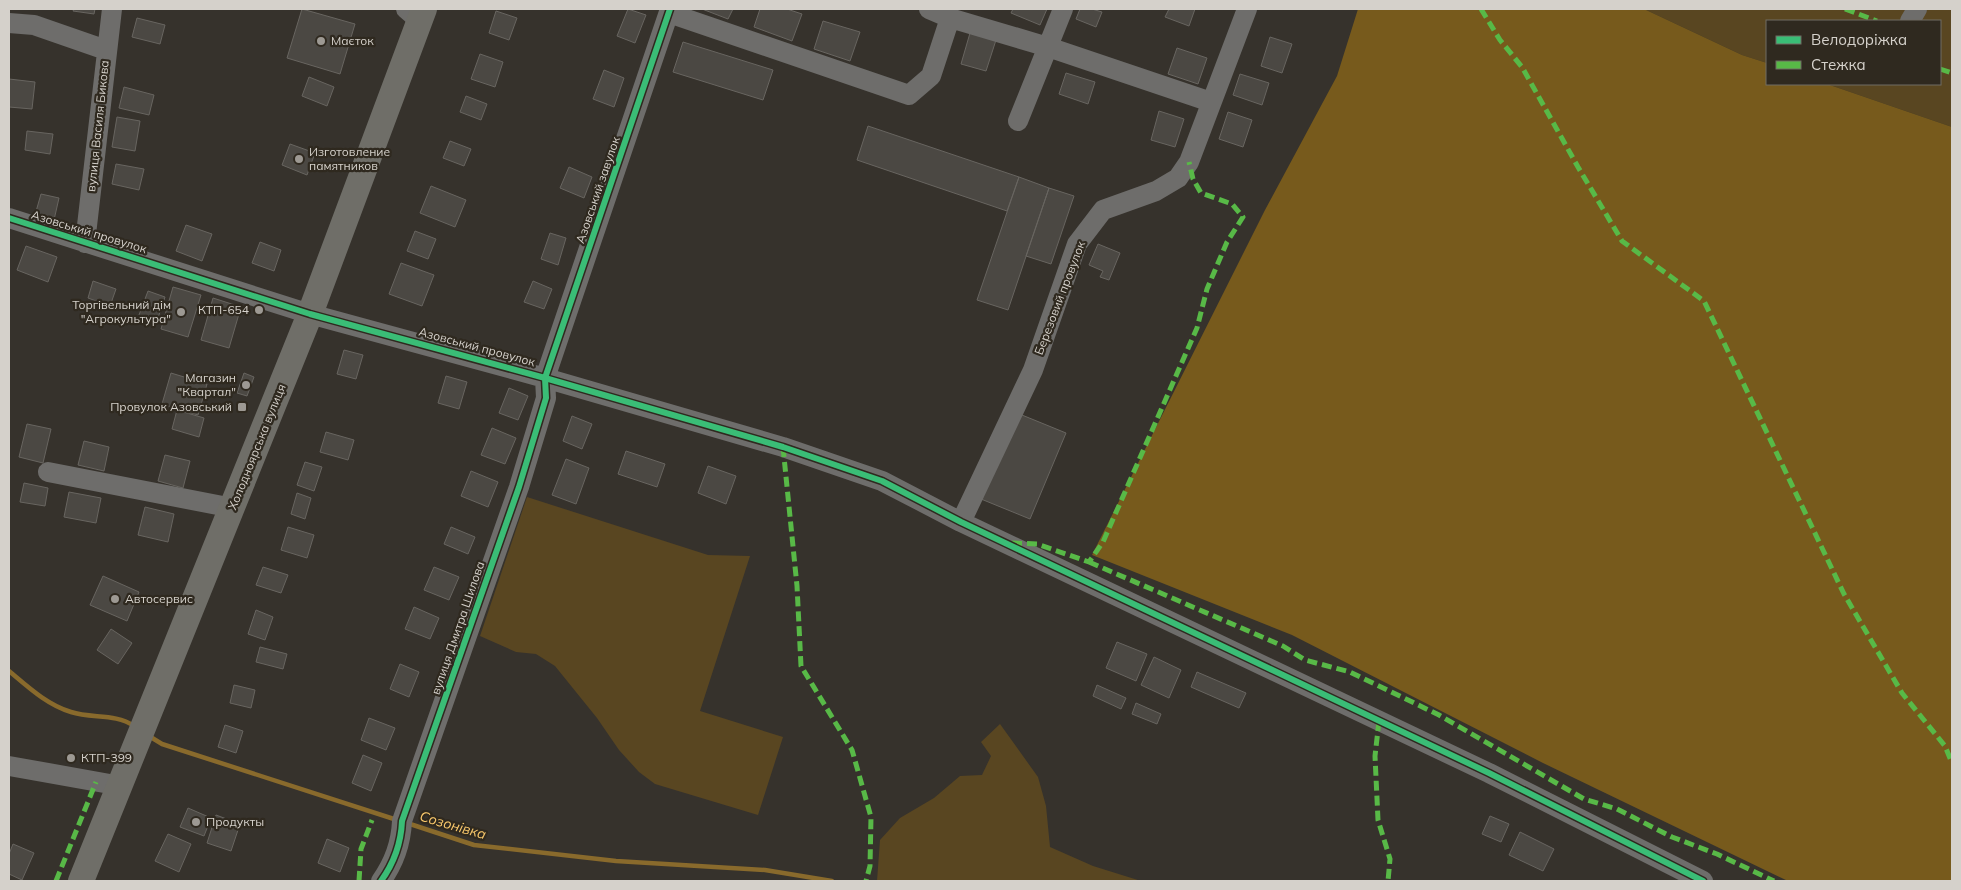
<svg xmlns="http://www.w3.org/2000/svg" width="1961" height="890" viewBox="0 0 1961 890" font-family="Mulish,sans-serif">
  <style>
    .green { fill: #594621 }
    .forest { fill: #775a1c }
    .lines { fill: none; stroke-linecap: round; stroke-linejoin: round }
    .stream { stroke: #896a2c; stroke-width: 4.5 }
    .building { fill: #4b4843; stroke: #686560 }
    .minor { stroke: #6e6d6b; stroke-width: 20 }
    .major { stroke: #6f6e68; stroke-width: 26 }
    .quiet { stroke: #58b947; stroke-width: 5; stroke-dasharray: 10 5; stroke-linecap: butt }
    .cycleway-casing { stroke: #2f291f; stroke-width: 9 }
    .cycleway { stroke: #3abd76; stroke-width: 6 }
    .poi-dot { fill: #9d9993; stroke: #2f291f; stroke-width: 2 }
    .labels { text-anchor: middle; stroke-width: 4.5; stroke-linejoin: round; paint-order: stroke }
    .poi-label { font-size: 12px; fill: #d5d1cb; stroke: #2f291f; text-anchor: start }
    .street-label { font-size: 12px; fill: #d5d1cb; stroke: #2f291f }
    .water-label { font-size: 14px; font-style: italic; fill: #fac96c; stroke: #2f291f }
  </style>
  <rect width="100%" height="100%" fill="#36322c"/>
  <path class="green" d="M 1644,9 L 1952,9 L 1952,127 L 1827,84 L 1940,84 L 1940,21 L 1767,21 L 1767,63 L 1742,55 Z
    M 527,497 L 708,555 L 750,556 L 700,711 L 783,737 L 758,815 L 655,784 L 639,772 L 619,750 L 597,718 L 555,666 L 536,654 L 516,652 L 480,636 Z
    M 1000,724 L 1038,777 L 1046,806 L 1050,847 L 1093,866 L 1141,881 L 877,881 L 880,840 L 900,818 L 934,798 L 960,776 L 982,775 L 991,756 L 981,742 Z"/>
  <path class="forest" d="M 1358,9 L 1644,9 L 1742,55 L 1767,63 L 1767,84 L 1827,84 L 1952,127 L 1952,881 L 1788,881 L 1543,763 L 1292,635 L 1092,555 L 1265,210 L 1337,76 Z"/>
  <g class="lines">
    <path class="stream" d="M 9,671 C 27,686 47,705 71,712 C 92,719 115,713 134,726
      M 149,736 L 162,744 L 397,820
      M 407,823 L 474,845 L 616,861 L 765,870 L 832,881"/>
  </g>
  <path class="building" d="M 74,9 L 95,9 L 94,14 L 73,11 Z
    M 302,9 L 355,24 L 340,74 L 287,58 Z
    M 628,9 L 646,15 L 635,43 L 617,36 Z
    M 702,9 L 733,9 L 728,19 Z
    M 760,9 L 787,9 L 802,14 L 792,41 L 754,27 Z
    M 1013,9 L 1047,9 L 1040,25 L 1011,13 Z
    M 1080,9 L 1092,9 L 1102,12 L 1096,27 L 1076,19 Z
    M 1169,9 L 1195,9 L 1189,26 L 1165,17 Z
    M 496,11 L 517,18 L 509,40 L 489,33 Z
    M 137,18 L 165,25 L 160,44 L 132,37 Z
    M 823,21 L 860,32 L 850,61 L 814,49 Z
    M 970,33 L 996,40 L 986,71 L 961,64 Z
    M 1270,37 L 1292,44 L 1282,73 L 1261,66 Z
    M 683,42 L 773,70 L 763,100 L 673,72 Z
    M 1177,48 L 1207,58 L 1198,84 L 1168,74 Z
    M 480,54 L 503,62 L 495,87 L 471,79 Z
    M 604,70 L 624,78 L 614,107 L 593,99 Z
    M 1066,73 L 1095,82 L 1088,104 L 1059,94 Z
    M 1240,74 L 1269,83 L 1262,105 L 1233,95 Z
    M 309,77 L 334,87 L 327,106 L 302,96 Z
    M 9,79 L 35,82 L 32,109 L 9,107 Z
    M 124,87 L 154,95 L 149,115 L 119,108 Z
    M 466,96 L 487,104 L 481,120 L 460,112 Z
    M 1159,111 L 1184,119 L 1175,147 L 1151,140 Z
    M 1228,112 L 1252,120 L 1243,147 L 1219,139 Z
    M 117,117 L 140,121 L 135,151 L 112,147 Z
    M 868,126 L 1019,177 L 1007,211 L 857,160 Z
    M 27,131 L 53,134 L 50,154 L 25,150 Z
    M 450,141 L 471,149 L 464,166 L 443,158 Z
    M 290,144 L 315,153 L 307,175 L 282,165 Z
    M 116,164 L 144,169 L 139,190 L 112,184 Z
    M 569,167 L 592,177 L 584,198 L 560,188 Z
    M 1019,177 L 1049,188 L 1008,310 L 977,300 Z
    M 431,186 L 466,200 L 455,227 L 420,213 Z
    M 1049,188 L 1074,196 L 1051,264 L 1026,256 Z
    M 41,194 L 59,198 L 54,220 L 35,215 Z
    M 186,225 L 212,234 L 202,261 L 176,251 Z
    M 415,231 L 436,239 L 428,259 L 407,251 Z
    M 550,233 L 566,238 L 558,265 L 541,259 Z
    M 260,242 L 281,250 L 274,271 L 252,263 Z
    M 1098,244 L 1120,253 L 1109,280 L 1100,277 L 1103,271 L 1089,265 Z
    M 26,246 L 57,257 L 48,282 L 17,270 Z
    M 401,263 L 434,275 L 422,306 L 389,294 Z
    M 93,281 L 116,289 L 110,306 L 88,298 Z
    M 533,281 L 552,289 L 544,309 L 524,302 Z
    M 173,287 L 201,295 L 188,337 L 161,329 Z
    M 148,291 L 165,297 L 157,321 L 139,315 Z
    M 213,298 L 241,307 L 229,348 L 201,340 Z
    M 344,350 L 363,355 L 356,379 L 337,374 Z
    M 171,373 L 207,384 L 198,415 L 162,404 Z
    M 244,373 L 254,377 L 247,396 L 237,393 Z
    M 446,376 L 467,382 L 459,409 L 438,403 Z
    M 509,388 L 528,396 L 518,420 L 499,413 Z
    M 177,410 L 204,418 L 199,437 L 172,429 Z
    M 1017,413 L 1066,433 L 1030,519 L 981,499 Z
    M 572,416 L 592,424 L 582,449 L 563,441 Z
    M 27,424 L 51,429 L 43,463 L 19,457 Z
    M 492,428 L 516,438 L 505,464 L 481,455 Z
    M 326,432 L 354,440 L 348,460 L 320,452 Z
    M 84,441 L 109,447 L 104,471 L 78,465 Z
    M 626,451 L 665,464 L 657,487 L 618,474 Z
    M 165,455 L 190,461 L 183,488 L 158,481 Z
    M 566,459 L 589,468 L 576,504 L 552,495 Z
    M 305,462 L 322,467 L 314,491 L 297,485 Z
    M 708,466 L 736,476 L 726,504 L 698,493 Z
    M 471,471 L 498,482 L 488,507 L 461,496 Z
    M 24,483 L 48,488 L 45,506 L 20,502 Z
    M 69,492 L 101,498 L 96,523 L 64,517 Z
    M 297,493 L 311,498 L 305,519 L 291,514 Z
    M 145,507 L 174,514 L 168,542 L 138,535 Z
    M 288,527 L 314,535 L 307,558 L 281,550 Z
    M 451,527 L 475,537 L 468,554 L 444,544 Z
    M 263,567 L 288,575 L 281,593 L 256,585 Z
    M 434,567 L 459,577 L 449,600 L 424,590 Z
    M 103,576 L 139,592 L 127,621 L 90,605 Z
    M 414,607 L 439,618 L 430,639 L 405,629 Z
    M 256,610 L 273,617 L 265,640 L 248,634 Z
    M 111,629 L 132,643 L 118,664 L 97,650 Z
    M 1117,642 L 1147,654 L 1136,681 L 1106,668 Z
    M 260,647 L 287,654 L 283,669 L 256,662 Z
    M 1154,657 L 1181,670 L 1169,698 L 1141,685 Z
    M 400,664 L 419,672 L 409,697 L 390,689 Z
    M 1197,672 L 1246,693 L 1239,708 L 1191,687 Z
    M 234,685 L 255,690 L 251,708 L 230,703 Z
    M 1097,685 L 1126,698 L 1121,709 L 1093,696 Z
    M 1136,703 L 1161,714 L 1157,724 L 1132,714 Z
    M 369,718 L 395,728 L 386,750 L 361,740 Z
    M 225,725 L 243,731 L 236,753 L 218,747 Z
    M 363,755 L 382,763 L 371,791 L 352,783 Z
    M 188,808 L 211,818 L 204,836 L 180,827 Z
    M 216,815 L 240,824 L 231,851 L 207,843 Z
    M 1490,816 L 1509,824 L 1501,842 L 1482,834 Z
    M 1520,832 L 1554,849 L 1543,871 L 1509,855 Z
    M 168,834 L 191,844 L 179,872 L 155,861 Z
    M 327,839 L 349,848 L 340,872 L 318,863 Z
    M 13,844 L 34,853 L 22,880 L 9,874 L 9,854 Z"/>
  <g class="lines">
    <path class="minor" d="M 406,9 L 420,21
      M 929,9 L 950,18 L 1048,47 L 1211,102
      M 669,13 L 909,95 L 931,76 L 950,18
      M 1910,21 L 1917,9
      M 9,23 L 34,25 L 106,50
      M 1018,121 L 1063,9
      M 9,218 L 310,314 L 545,378 L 783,447 L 882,481 L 961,522 L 1489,773 L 1703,881
      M 85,243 L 112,9
      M 48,472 L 233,508
      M 961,522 L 1033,370 L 1077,244 L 1103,210 L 1156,191 L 1178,178 L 1189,162 L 1247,9
      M 9,766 L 121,786
      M 381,881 C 394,863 401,844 402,821 L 519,487 L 546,398 L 545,378 L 670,9"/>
    <path class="major" d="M 81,881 L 310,314 L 424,9"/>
    <path class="quiet" d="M 1481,9 L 1500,40 L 1522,67 L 1578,167 L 1622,241 L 1704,301 L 1844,594 L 1902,693 L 1945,746 L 1952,763
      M 1845,9 L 1877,21
      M 1940,69 L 1952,73
      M 783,447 L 797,586 L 801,666 L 852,750 L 871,817 L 870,866 L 866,881
      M 1012,543 L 1037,544 L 1089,562 L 1103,542 L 1197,328 L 1207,289 L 1227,242 L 1243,217 L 1232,204 L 1201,193 L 1193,179 L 1189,162
      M 1089,562 L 1283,646 L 1305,660 L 1350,672 L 1439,715 L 1584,799 L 1617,809 L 1672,837 L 1717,854 L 1774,881
      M 1379,721 L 1375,756 L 1378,820 L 1390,859 L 1388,881
      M 56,881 L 96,782
      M 359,881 L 361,849 L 372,820"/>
    <g class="cycleway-casing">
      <path id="cycleway" d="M 9,218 L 310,314 L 545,378 L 783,447 L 882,481 L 961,522 L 1489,773 L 1703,881
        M 381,881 C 394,863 401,844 402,821 L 519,487 L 546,398 L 545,378 L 670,9"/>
    </g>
    <use href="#cycleway" class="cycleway"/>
  </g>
  <g class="poi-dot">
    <circle cx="321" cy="41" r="5"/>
    <circle cx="299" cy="159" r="5"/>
    <circle cx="259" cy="310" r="5"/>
    <circle cx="181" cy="312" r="5"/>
    <circle cx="246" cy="385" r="5"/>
    <rect x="237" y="402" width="10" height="10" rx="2.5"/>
    <circle cx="115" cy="599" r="5"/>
    <circle cx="71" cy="758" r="5"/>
    <circle cx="196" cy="822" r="5"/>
  </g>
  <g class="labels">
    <g class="poi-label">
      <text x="331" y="45">Маєток</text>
      <text x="309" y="156">Изготовление<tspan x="309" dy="14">памятников</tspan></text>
      <text x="171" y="309" text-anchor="end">Торгівельний дім<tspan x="171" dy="14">"Агрокультура"</tspan></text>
      <text x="249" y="314" text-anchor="end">КТП-654</text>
      <text x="236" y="382" text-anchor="end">Магазин<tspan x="236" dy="14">"Квартал"</tspan></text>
      <text x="232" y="411" text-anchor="end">Провулок Азовський</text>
      <text x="125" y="603">Автосервис</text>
      <text x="81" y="762">КТП-399</text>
      <text x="206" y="826">Продукты</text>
    </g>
    <g class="street-label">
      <text transform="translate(98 126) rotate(-84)" y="4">вулиця Василя Бикова</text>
      <text transform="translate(598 190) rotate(-71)" y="4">Азовський завулок</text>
      <text transform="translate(89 232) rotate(17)" y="4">Азовський провулок</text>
      <text transform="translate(1060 298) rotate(-69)" y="4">Березовий провулок</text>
      <text transform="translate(477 347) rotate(15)" y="4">Азовський провулок</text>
      <text transform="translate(257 447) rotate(-68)" y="4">Холодноярська вулиця</text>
      <text transform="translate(458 628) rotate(-71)" y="4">вулиця Дмитра Шилова</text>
    </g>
    <g class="water-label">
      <text transform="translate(453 825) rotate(16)" y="5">Созонівка</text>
    </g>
  </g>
  <rect width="1961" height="890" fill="none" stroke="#d5d1cb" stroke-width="20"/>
  <rect x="1766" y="20" width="175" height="65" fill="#2f291f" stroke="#716c64"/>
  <rect x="1776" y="36" width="25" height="8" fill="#3abd76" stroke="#716c64"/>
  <text x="1811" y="45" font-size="15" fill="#d5d1cb">Велодоріжка</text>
  <rect x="1776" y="61" width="25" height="8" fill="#58b947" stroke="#716c64"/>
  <text x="1811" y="70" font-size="15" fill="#d5d1cb">Стежка</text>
</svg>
